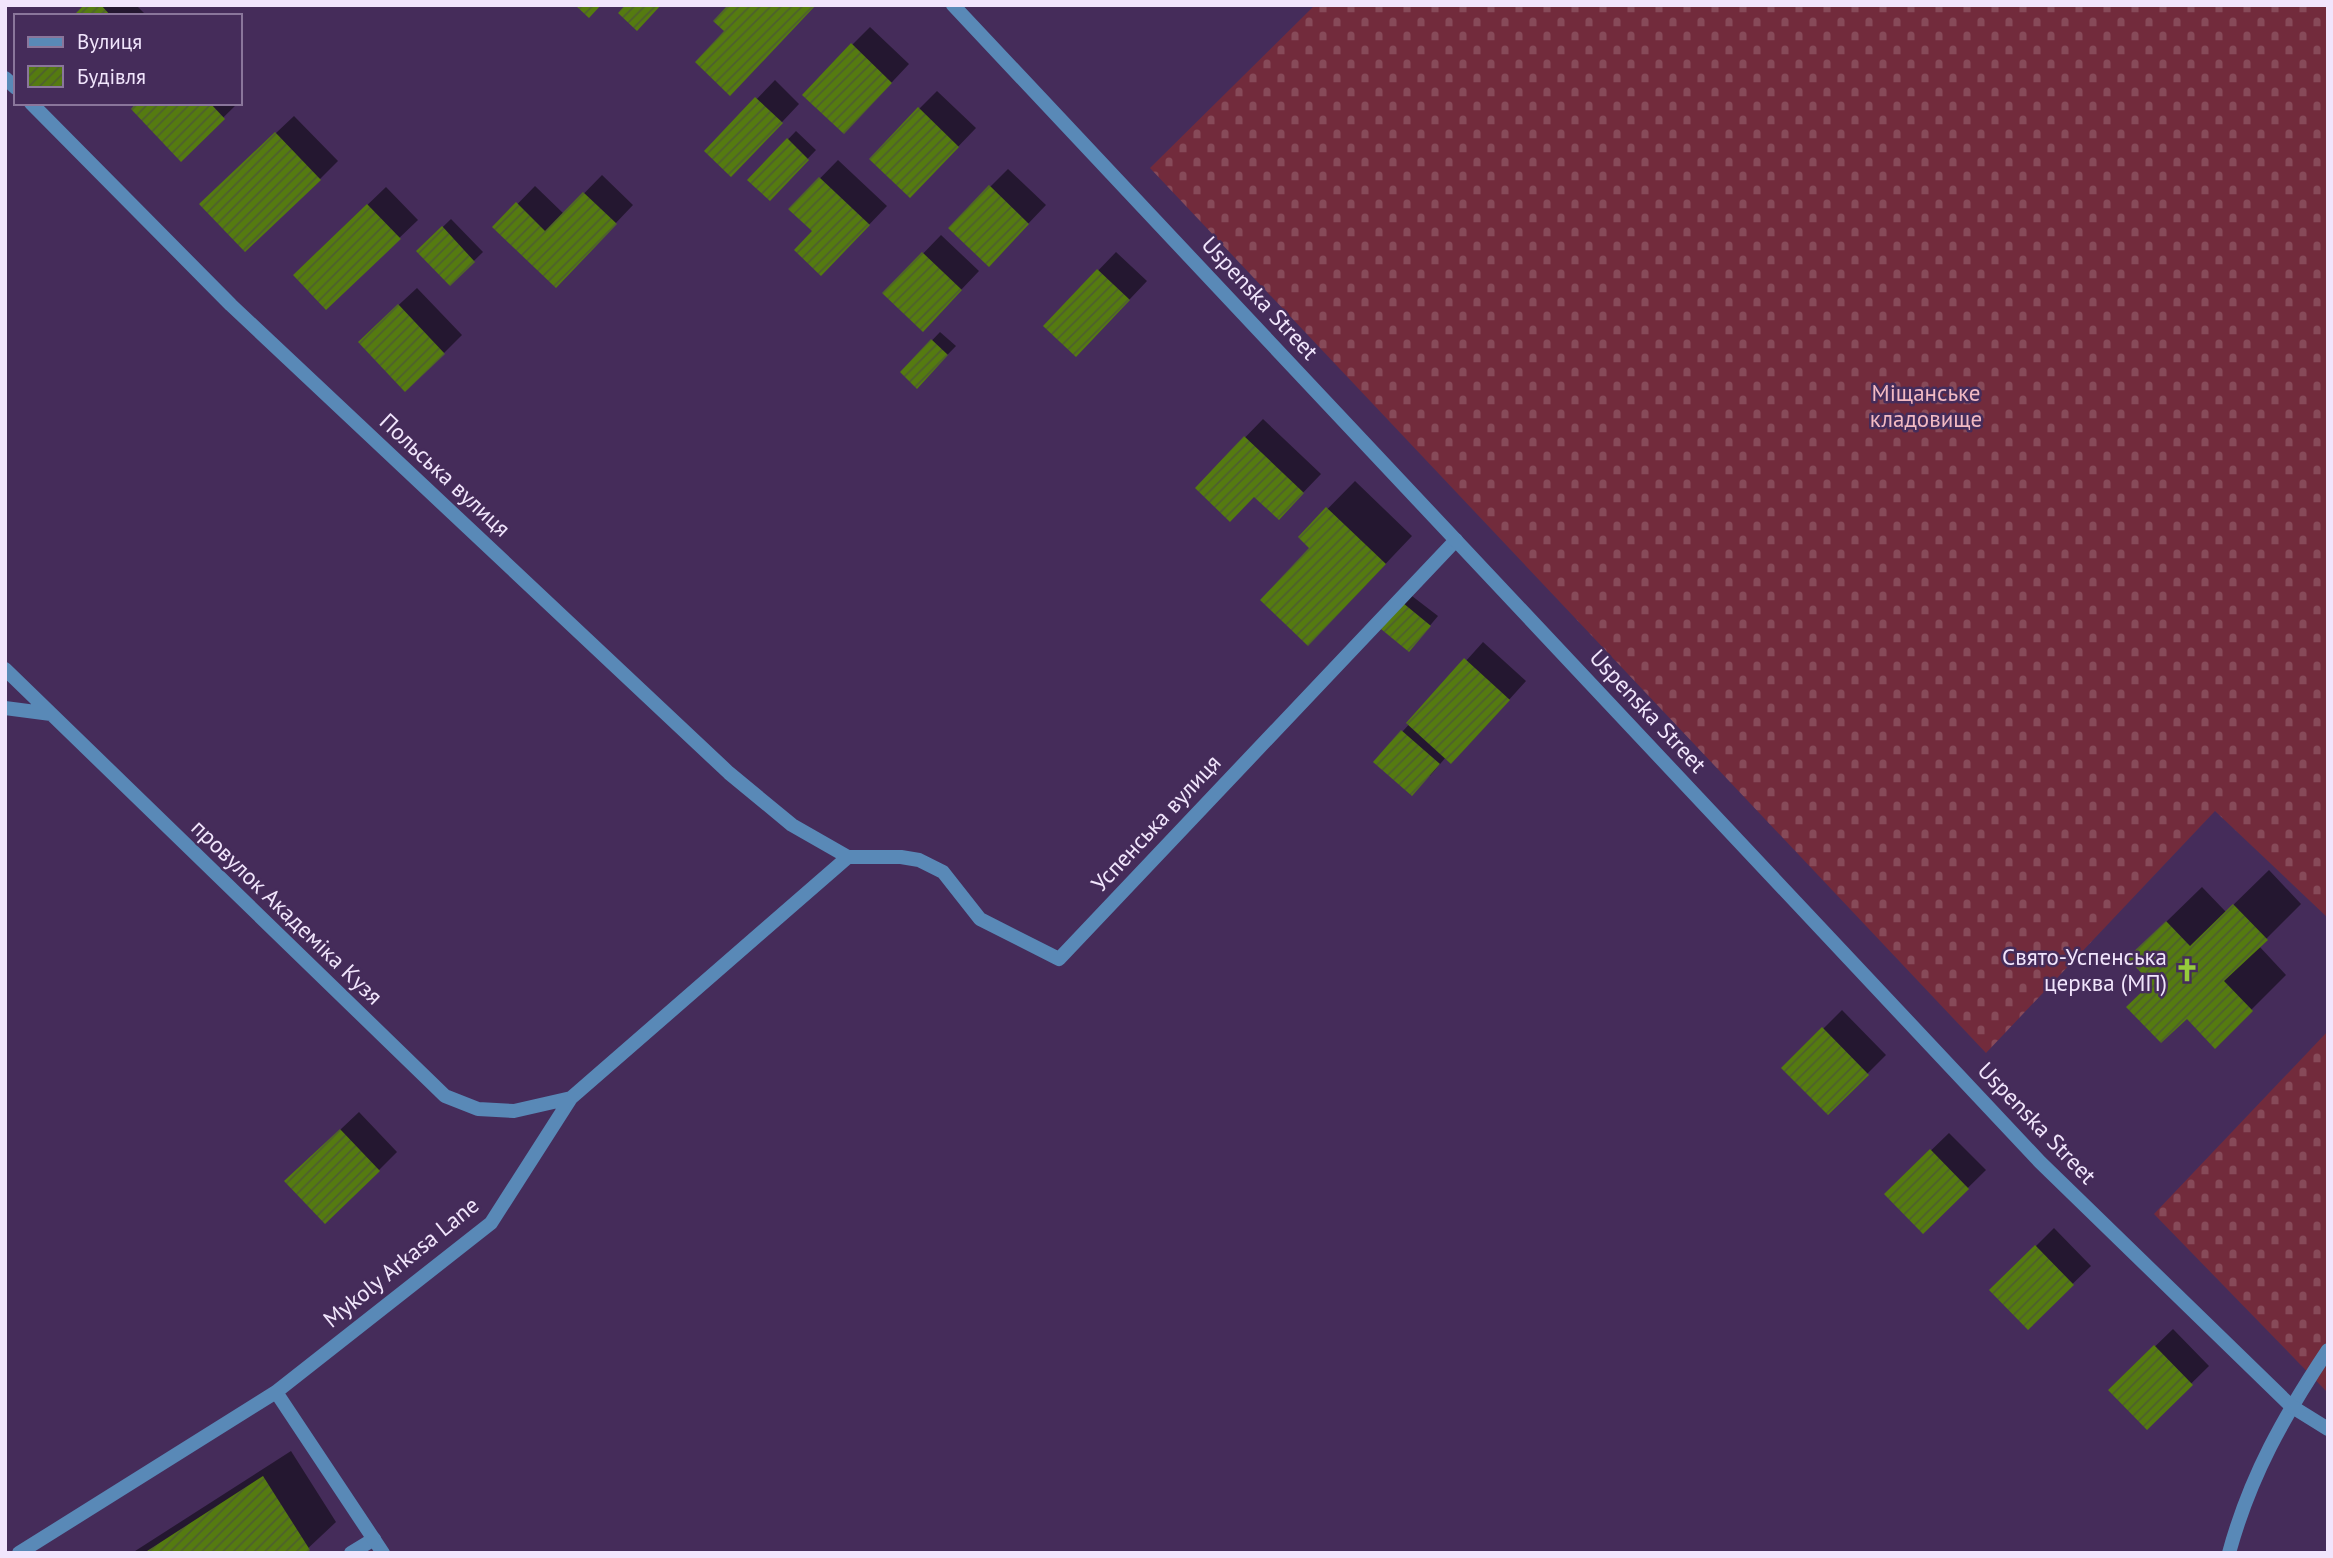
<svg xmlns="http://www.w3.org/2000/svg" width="2333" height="1558" viewBox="0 0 2333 1558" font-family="'PT Sans',sans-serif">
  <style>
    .cemetery { fill: url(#cemetery-stones) }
    .shadow { fill: #0007 }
    .building { fill: url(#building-hatch) }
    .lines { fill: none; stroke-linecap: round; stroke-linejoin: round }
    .service { stroke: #5989b7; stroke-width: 14 }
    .minor { stroke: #5989b7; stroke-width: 14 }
    .tertiary { stroke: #5989b7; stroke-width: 14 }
    .labels { text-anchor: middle; stroke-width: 5; stroke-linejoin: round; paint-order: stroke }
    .street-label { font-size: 23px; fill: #f1e5fc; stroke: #452c5a }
    .park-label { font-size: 23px; fill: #f2bac3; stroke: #452c5a }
    .poi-label { font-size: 23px; fill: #f1e5fc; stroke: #452c5a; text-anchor: end }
  </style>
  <defs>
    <pattern id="cemetery-stones" width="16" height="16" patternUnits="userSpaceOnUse" patternTransform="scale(1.75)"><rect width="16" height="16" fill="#722b3c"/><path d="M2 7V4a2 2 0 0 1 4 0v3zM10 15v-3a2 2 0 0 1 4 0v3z" fill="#874a59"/></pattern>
    <pattern id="building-hatch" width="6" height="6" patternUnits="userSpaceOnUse" patternTransform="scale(1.75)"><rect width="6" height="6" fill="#557b10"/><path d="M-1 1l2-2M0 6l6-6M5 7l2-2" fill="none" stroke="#4e602e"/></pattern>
  </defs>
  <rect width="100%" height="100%" fill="#452c5a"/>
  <path class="cemetery" d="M 1315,5 L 2328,5 L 2328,918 L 2215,811 L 1986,1053 L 1150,168 Z
    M 2328,1031 L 2328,1393 L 2154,1214 Z"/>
  <path class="shadow" d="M 86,5 L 136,5 L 144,13 L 142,16 L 75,16 Z
    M 870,27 L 909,64 L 862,114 L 852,45 Z
    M 775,80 L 799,104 L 749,157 L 707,151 Z
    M 937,91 L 976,128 L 928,178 L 919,109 Z
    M 138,103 L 238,103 L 181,159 Z
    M 294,116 L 338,161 L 320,179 L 220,186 Z
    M 796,131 L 816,150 L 770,198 L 750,179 Z
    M 838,160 L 887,206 L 839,256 L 791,208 Z
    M 1008,169 L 1046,205 L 1006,247 L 990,187 Z
    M 602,175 L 633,205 L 574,267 L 495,227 L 535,186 L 564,214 Z
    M 386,187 L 418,220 L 326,308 L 313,257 Z
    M 451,219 L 483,252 L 450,284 L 418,251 Z
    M 941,235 L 979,271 L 941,311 L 885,293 Z
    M 1116,252 L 1147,281 L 1094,337 L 1045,326 Z
    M 417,288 L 462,335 L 444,353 L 378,324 Z
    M 940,332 L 956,346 L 917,386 L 902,372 Z
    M 1263,419 L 1321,474 L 1297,499 L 1197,487 Z
    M 1355,481 L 1412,536 L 1335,617 L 1311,548 L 1300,537 Z
    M 1412,596 L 1438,616 L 1417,641 L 1404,604 Z
    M 1483,642 L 1526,681 L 1469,744 L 1446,757 L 1430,776 L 1376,761 Z
    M 2269,870 L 2301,904 L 2259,946 L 2286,975 L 2215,1046 L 2153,982 L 2165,923 L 2202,887 L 2226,912 Z
    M 1842,1010 L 1886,1055 L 1828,1113 L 1784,1068 Z
    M 359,1112 L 397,1152 L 379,1170 L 305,1163 Z
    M 1949,1133 L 1986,1170 L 1923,1232 L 1886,1194 Z
    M 2054,1228 L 2091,1266 L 2028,1327 L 1992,1290 Z
    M 2173,1329 L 2209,1366 L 2147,1427 L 2110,1390 Z
    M 291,1451 L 336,1522 L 303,1553 L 132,1553 Z"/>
  <path class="building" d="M 84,5 L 101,5 L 111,16 L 73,16 Z
    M 575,5 L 601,5 L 589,18 Z
    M 625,5 L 661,5 L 637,31 L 618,13 Z
    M 728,5 L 816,5 L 730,96 L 695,62 L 724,31 L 713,21 Z
    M 851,43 L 892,83 L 844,134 L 802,95 Z
    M 755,97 L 783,123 L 731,177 L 704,151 Z
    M 136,103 L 210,103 L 225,119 L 181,162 L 131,109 Z
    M 918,107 L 959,147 L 910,198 L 869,159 Z
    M 275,132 L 321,180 L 245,252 L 199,204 Z
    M 787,138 L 809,160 L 770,201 L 747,180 Z
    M 819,177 L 870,225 L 821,276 L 794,250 L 812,231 L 788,209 Z
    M 989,185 L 1029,224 L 989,267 L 948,228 Z
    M 583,192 L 617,224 L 556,288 L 492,227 L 516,202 L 545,231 Z
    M 367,204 L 401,239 L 326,310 L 293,275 Z
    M 442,226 L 475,262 L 450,286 L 416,251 Z
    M 922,252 L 962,290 L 923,332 L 882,293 Z
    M 1097,269 L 1130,300 L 1076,357 L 1043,326 Z
    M 398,304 L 445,354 L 405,392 L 358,342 Z
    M 931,339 L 948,355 L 917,389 L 900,372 Z
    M 1244,436 L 1304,493 L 1279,520 L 1254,497 L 1230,522 L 1195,488 Z
    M 1326,507 L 1386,564 L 1308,646 L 1260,600 L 1309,548 L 1298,537 Z
    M 1403,603 L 1431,626 L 1409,652 L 1381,629 Z
    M 1464,658 L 1510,700 L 1451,764 L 1406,723 Z
    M 1401,730 L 1440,764 L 1412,796 L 1373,762 Z
    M 2233,904 L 2268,940 L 2224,981 L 2253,1011 L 2215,1049 L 2187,1019 L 2161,1043 L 2126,1007 L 2151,983 L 2127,958 L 2166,921 L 2190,946 Z
    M 1822,1027 L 1869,1075 L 1828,1115 L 1781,1068 Z
    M 340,1129 L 380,1171 L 325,1224 L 284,1181 Z
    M 1930,1149 L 1969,1189 L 1923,1234 L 1884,1194 Z
    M 2035,1245 L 2074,1285 L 2028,1330 L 1989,1290 Z
    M 2154,1345 L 2193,1385 L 2147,1430 L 2108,1390 Z
    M 263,1476 L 310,1550 L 306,1553 L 144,1553 Z"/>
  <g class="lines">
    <path class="service" d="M 351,1553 L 374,1539"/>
    <path class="minor" d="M 5,78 L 16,88
      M 31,103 L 231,305 L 729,773 L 792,825 L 848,857 L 901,857 L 919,860 L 943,872 L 980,919 L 1059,959 L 1456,540
      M 5,669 L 445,1096 L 478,1109 L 514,1111 L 571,1098
      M 5,708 L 51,714
      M 276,1392 L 383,1553
      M 19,1553 L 276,1392 L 491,1223 L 571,1098 L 848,857
      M 2229,1553 C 2250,1476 2284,1416 2328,1350"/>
    <path class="tertiary" d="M 953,5 L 2040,1162 L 2291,1406 L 2328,1429"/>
  </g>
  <defs>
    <g id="church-bare" transform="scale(1.89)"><path d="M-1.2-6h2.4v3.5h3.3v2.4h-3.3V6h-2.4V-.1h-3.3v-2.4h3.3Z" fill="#95cc3b" stroke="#452c5a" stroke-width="2.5" paint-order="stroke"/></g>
  </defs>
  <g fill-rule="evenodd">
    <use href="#church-bare" x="2187" y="970"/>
  </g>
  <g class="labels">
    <g class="street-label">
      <text transform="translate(1260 298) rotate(47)" y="8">Uspenska Street</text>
      <text transform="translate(445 475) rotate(43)" y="8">Польська вулиця</text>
      <text transform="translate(1648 711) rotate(47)" y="8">Uspenska Street</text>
      <text transform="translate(1156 823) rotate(-47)" y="8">Успенська вулиця</text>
      <text transform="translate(287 912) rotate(44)" y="8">провулок Академіка Кузя</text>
      <text transform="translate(2037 1123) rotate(46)" y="8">Uspenska Street</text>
      <text transform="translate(401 1262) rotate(-39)" y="8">Mykoly Arkasa Lane</text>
    </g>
    <g class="park-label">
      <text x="1926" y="401">Міщанське<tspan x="1926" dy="26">кладовище</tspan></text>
    </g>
    <g class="poi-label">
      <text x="2167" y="965">Свято-Успенська<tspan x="2167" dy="26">церква (МП)</tspan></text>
    </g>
  </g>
  <rect width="2333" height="1558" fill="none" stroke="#f1e5fc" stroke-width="14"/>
  <rect x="14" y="14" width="228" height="91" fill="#452c5a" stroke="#8a769b" stroke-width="2"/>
  <rect x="28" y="37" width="35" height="10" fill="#5989b7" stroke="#8a769b" stroke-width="2"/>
  <text x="77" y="49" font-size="21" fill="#f1e5fc">Вулиця</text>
  <rect x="28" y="66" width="35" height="21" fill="url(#building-hatch)" stroke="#8a769b" stroke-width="2"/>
  <text x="77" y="84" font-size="21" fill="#f1e5fc">Будівля</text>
</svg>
